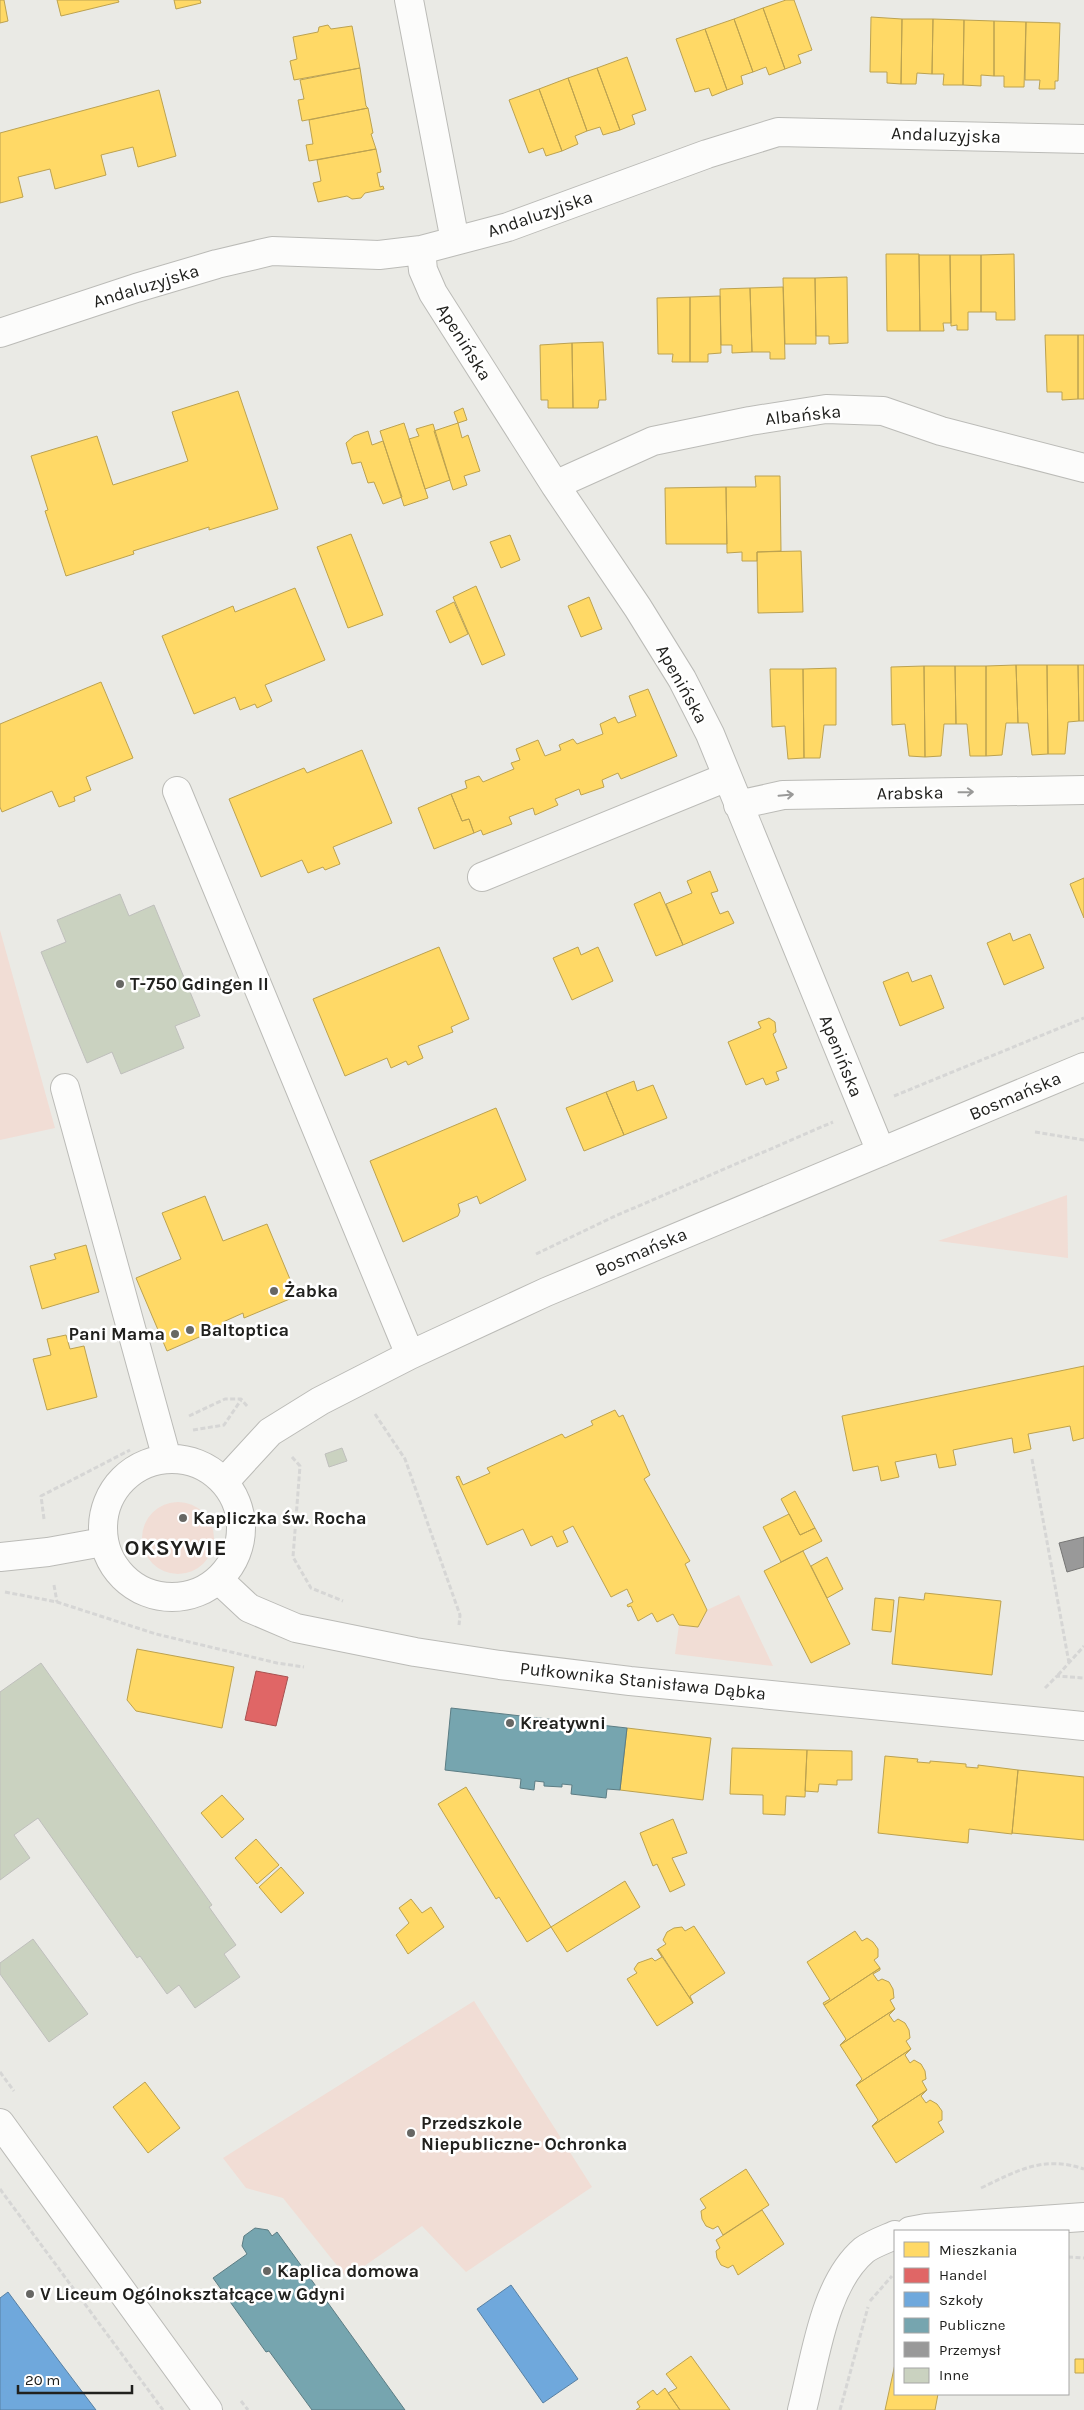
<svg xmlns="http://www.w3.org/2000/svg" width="1084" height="2410" viewBox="0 0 1084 2410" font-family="Karla,sans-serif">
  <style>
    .green { fill: #f1ddd5 }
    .homes { fill: #ffd966; stroke: #bca250 }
    .shops { fill: #e06666; stroke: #a75150 }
    .schools { fill: #6fa8dc; stroke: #5880a3 }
    .public { fill: #76a5af; stroke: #5c7d84 }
    .industry { fill: #999; stroke: #757574 }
    .building { fill: #cad2c0; stroke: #bfbfbc }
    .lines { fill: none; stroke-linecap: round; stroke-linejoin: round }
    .minor-casing { stroke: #bbbbb7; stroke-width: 30 }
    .path { stroke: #d6d6d5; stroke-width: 3; stroke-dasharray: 5 2.5; stroke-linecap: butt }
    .minor { stroke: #fcfcfb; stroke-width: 28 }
    .oneway { stroke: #999998 }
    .poi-dot { fill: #676764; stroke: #fff; stroke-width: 2 }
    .labels { text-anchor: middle; stroke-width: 5; stroke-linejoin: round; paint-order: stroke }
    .street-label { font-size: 18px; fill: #21211e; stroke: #fff }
    .poi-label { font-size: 18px; font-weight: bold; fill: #21211e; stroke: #fff; text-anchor: start }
    .district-label { font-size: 22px; font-weight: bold; letter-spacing: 1px; fill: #21211e; stroke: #fff }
  </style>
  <rect width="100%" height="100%" fill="#eaeae5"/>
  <path class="green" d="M 0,930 L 55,1128 L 0,1140 Z
    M 1067,1195 L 1068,1258 L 938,1241 Z
    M142 1538a36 36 0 1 1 72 0a36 36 0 1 1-72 0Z
    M 739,1595 L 773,1666 L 675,1654 L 679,1625 L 698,1627 L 707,1610 Z
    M 474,2001 L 592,2187 L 466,2272 L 422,2226 L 347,2278 L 283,2198 L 246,2188 L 223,2158 Z"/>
  <path class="homes" d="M 0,0 L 4,0 L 8,21 L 0,23 Z
    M 57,0 L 118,0 L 119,2 L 61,16 Z
    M 174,0 L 200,0 L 201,3 L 176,9 Z
    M 786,0 L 794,0 L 812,50 L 798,55 L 801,63 L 785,69 L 763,8 Z
    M 763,8 L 785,69 L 769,75 L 766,67 L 753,72 L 734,19 Z
    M 871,17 L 902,19 L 901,84 L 887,83 L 887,72 L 870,72 Z
    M 734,19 L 753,72 L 741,76 L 743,84 L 727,90 L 705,29 Z
    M 902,19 L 933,19 L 932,74 L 917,73 L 916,84 L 901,84 Z
    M 933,19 L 964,20 L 963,85 L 943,85 L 944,74 L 932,74 Z
    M 964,20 L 994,21 L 994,76 L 981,75 L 981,86 L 963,85 Z
    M 994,21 L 1026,22 L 1024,87 L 1004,87 L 1004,76 L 994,76 Z
    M 1026,22 L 1060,23 L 1058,81 L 1055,81 L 1055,89 L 1039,89 L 1040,80 L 1025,80 Z
    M 328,25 L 331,29 L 352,26 L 360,68 L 294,80 L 290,61 L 297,59 L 293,37 L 318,32 L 319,27 Z
    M 705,29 L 727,90 L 712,96 L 709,88 L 695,92 L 676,39 Z
    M 627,57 L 646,110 L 632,115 L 635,124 L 620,130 L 597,68 Z
    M 360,68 L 366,106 L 368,108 L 302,121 L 298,100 L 304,99 L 300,80 Z
    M 597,68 L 620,130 L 603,135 L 600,127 L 587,131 L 568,78 Z
    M 568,78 L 587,131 L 575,136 L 578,144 L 562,151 L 539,89 Z
    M 539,89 L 562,151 L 546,156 L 543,148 L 529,153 L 509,100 Z
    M 159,90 L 176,156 L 138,167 L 133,147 L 101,155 L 106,175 L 55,189 L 50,169 L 18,177 L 23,197 L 0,203 L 0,133 Z
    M 368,108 L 373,133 L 371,134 L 376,149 L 309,161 L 306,145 L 313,144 L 309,120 Z
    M 376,149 L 381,172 L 377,173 L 380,187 L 383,186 L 384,189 L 365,193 L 361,198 L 352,199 L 347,196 L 318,202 L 313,183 L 321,181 L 317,160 Z
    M 886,254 L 919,254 L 920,331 L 887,331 Z
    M 1014,254 L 1015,320 L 996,320 L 996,312 L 981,312 L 981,255 Z
    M 919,255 L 950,255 L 951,323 L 943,323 L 944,331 L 920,331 Z
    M 950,255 L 981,255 L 981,312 L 968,312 L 968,330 L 957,330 L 957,325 L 951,326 Z
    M 847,277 L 848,343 L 829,344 L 829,336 L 816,336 L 815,278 Z
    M 783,278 L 815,278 L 816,344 L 785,344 Z
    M 783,287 L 785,359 L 770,359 L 770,352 L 752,352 L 750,288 Z
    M 750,288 L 752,352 L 732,353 L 732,345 L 721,345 L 720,289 Z
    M 720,296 L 721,353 L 708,354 L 708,362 L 690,362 L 690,297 Z
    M 690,297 L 690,362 L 672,362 L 673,354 L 658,354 L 657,298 Z
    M 1045,335 L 1078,335 L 1078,399 L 1062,400 L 1062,392 L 1047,392 Z
    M 1078,335 L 1084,335 L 1084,399 L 1078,399 Z
    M 603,342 L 606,400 L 599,400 L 598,408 L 573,408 L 572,343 Z
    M 572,343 L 573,408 L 548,408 L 548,400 L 541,400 L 540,345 Z
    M 238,391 L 278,509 L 209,530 L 209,527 L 133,551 L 134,554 L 66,576 L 45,511 L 48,510 L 31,456 L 97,436 L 113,485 L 188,461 L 172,412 Z
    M 463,408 L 467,420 L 458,423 L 454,412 Z
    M 404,423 L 428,498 L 404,506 L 380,431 Z
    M 458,423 L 462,438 L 468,435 L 480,471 L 464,476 L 467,485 L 453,490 L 434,431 Z
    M 433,424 L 450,480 L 425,489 L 409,439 L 419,436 L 416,429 Z
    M 368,431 L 372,445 L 383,441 L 402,497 L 383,504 L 374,482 L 368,483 L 361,462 L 352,464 L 346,443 L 354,436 Z
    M 755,476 L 780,476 L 781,551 L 757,552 L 757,561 L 742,561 L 742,552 L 727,553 L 726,487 L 756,487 Z
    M 726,487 L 727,544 L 666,544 L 665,488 Z
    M 351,534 L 383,615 L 348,628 L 317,547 Z
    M 510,535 L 520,560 L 501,568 L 490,542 Z
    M 801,551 L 803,612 L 758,613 L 757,552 Z
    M 476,586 L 505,655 L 482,665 L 453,597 Z
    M 295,588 L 325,660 L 265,685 L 272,701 L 257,708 L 255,704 L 240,710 L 235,697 L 194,714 L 162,636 L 233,606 L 235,612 Z
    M 589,597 L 602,629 L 581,637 L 568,606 Z
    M 454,602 L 468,634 L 450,643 L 436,611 Z
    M 1016,665 L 1018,723 L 1006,723 L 1002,755 L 986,756 L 986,666 Z
    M 1016,665 L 1047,665 L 1048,754 L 1032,755 L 1028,723 L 1018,723 Z
    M 1047,665 L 1078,665 L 1079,721 L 1068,722 L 1065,754 L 1048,754 Z
    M 1078,665 L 1084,665 L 1084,721 L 1079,721 Z
    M 924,666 L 925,757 L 909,756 L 905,724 L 892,725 L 891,667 Z
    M 924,666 L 955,666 L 956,724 L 944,724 L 941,756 L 925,757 Z
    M 955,666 L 986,666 L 986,756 L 970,756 L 967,724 L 956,724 Z
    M 836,668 L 836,725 L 824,725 L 820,758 L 804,758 L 803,669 Z
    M 770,669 L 803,669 L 804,758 L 788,759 L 785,726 L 772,727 Z
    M 101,682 L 133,758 L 86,777 L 91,790 L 74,797 L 75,801 L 59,807 L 52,791 L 2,812 L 0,807 L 0,724 Z
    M 648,689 L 677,756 L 621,779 L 618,773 L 602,780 L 604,787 L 581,795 L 579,789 L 565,795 L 555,799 L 558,805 L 535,815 L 533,808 L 527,810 L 509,817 L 512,824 L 483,835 L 481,830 L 474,833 L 469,819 L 462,821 L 451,794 L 467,788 L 465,781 L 479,776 L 483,782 L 514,769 L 511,763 L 520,760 L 516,749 L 538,740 L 545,756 L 561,750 L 559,745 L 573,739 L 577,744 L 603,734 L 600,724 L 615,717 L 618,723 L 636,716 L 629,696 Z
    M 362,750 L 392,823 L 333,847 L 340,864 L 325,870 L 323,867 L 308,873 L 302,860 L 261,877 L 229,799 L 304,768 L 307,773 Z
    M 451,794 L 462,821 L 469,819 L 474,833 L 434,849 L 418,808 Z
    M 710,871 L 718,891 L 711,893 L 720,914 L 728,911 L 734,923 L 683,945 L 666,904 L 692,893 L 687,881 Z
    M 1084,878 L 1084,918 L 1070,884 Z
    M 660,892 L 683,945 L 656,956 L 634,904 Z
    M 1010,933 L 1013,941 L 1030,934 L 1044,968 L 1004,985 L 987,943 Z
    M 439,947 L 469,1019 L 451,1027 L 453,1032 L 418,1046 L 423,1058 L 408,1065 L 406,1061 L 391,1068 L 387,1058 L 345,1076 L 313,999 Z
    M 578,947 L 581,955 L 598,947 L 613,981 L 572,1000 L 553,958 Z
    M 908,972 L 912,982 L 931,975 L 944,1008 L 900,1026 L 883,982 Z
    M 769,1018 L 775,1022 L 776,1032 L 773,1034 L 787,1068 L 776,1072 L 779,1080 L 766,1085 L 763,1078 L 746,1085 L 728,1042 L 761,1028 L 758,1022 Z
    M 634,1081 L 637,1091 L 653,1085 L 667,1118 L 624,1135 L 606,1092 Z
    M 606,1092 L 624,1135 L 584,1151 L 566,1108 Z
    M 496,1108 L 526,1180 L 480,1204 L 477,1196 L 458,1204 L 460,1211 L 458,1216 L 403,1242 L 370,1161 Z
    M 205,1196 L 223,1241 L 267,1224 L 297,1296 L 244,1318 L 243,1313 L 223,1322 L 220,1328 L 167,1351 L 136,1278 L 181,1259 L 162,1213 Z
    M 86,1245 L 99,1292 L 42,1309 L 30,1266 L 56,1259 L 54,1254 Z
    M 66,1335 L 70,1349 L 84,1346 L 97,1397 L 47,1410 L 33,1359 L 51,1355 L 47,1339 Z
    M 1084,1366 L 1084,1438 L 1073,1441 L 1070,1426 L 1028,1434 L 1031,1449 L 1014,1453 L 1012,1438 L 953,1450 L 956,1465 L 939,1468 L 936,1454 L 895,1462 L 899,1477 L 881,1481 L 878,1466 L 853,1471 L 842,1416 Z
    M 615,1410 L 619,1417 L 623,1415 L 650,1475 L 644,1479 L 690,1561 L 685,1564 L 707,1610 L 698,1627 L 679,1625 L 673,1614 L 657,1622 L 652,1613 L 638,1621 L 631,1606 L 628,1607 L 627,1605 L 633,1602 L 627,1589 L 611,1597 L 573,1526 L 563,1531 L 568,1542 L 557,1547 L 552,1536 L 531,1546 L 523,1529 L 487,1545 L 456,1477 L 459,1476 L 463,1485 L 490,1473 L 487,1468 L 562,1434 L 565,1438 L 593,1425 L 591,1421 Z
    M 795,1491 L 815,1528 L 800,1535 L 781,1499 Z
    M 789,1514 L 800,1535 L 815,1528 L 822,1541 L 781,1562 L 763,1527 Z
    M 803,1551 L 850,1644 L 811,1663 L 764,1571 Z
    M 827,1557 L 843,1589 L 827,1598 L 811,1566 Z
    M 925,1593 L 1001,1601 L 992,1675 L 892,1664 L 899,1597 L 924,1600 Z
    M 875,1598 L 894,1600 L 891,1632 L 872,1630 Z
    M 137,1649 L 234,1667 L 222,1728 L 136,1711 L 127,1700 Z
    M 627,1728 L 711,1738 L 703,1800 L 620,1790 Z
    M 732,1748 L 807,1750 L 805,1797 L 786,1796 L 785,1815 L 763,1814 L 763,1795 L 730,1794 Z
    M 807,1750 L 852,1751 L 852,1780 L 837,1780 L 837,1785 L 819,1784 L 818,1792 L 805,1791 Z
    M 885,1756 L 918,1759 L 917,1762 L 930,1763 L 930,1761 L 966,1764 L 966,1767 L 978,1768 L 978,1765 L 1018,1770 L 1012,1834 L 969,1829 L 968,1843 L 878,1833 Z
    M 1018,1770 L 1084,1777 L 1084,1840 L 1012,1833 Z
    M 466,1787 L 551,1927 L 527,1942 L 499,1897 L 496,1899 L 438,1804 Z
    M 222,1795 L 244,1819 L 222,1838 L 201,1813 Z
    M 673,1819 L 687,1853 L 672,1858 L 685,1885 L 670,1892 L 657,1864 L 653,1866 L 640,1833 Z
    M 256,1839 L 279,1865 L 257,1884 L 235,1858 Z
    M 281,1867 L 304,1893 L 281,1913 L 259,1887 Z
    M 625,1881 L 640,1907 L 567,1952 L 551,1927 Z
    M 411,1899 L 422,1913 L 431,1907 L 444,1927 L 408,1954 L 396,1935 L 409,1923 L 399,1908 Z
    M 694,1926 L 725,1973 L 690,1996 L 693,2003 L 658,1949 L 666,1944 L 663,1940 L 667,1932 L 674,1928 L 682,1927 L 685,1931 Z
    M 855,1931 L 862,1941 L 867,1938 L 873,1942 L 878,1949 L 878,1957 L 874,1960 L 880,1968 L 824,2005 L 823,2003 L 830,1999 L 807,1962 Z
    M 657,1949 L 693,2003 L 657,2026 L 627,1979 L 637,1973 L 634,1969 L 638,1963 L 652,1958 L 655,1961 L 662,1957 Z
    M 880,1968 L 880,1970 L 873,1974 L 878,1981 L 882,1979 L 889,1982 L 893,1989 L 894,1998 L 890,2000 L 895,2009 L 840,2045 L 846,2039 L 824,2005 Z
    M 895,2009 L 889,2015 L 894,2022 L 898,2019 L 905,2023 L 909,2030 L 910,2038 L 906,2041 L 911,2049 L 856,2085 L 862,2079 L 840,2045 Z
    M 911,2049 L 905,2055 L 910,2063 L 914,2060 L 921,2064 L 925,2071 L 926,2079 L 922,2081 L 927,2090 L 872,2126 L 878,2120 L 856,2085 Z
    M 145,2082 L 180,2128 L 148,2153 L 113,2107 Z
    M 927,2090 L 921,2096 L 926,2103 L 930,2100 L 937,2104 L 942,2111 L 942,2120 L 938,2122 L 944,2132 L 896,2163 L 872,2126 Z
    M 746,2169 L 769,2205 L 723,2235 L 718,2226 L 713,2229 L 706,2226 L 702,2219 L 701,2211 L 706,2208 L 700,2199 Z
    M 762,2210 L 784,2244 L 738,2275 L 733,2265 L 728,2268 L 721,2265 L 717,2258 L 716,2251 L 720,2248 L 716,2240 Z
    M 691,2356 L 730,2410 L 680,2410 L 668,2393 L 677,2388 L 666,2374 Z
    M 1075,2359 L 1084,2359 L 1084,2373 L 1075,2373 Z
    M 895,2364 L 895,2394 L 938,2394 L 935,2410 L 885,2410 Z
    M 665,2388 L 680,2410 L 636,2410 L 640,2407 L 637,2402 L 653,2390 L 657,2395 Z"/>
  <path class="shops" d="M 256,1671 L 288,1677 L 276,1726 L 245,1720 Z"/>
  <path class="schools" d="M 511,2285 L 578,2379 L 543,2403 L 477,2309 Z
    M 8,2292 L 59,2361 L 96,2410 L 0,2410 L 0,2298 Z"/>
  <path class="public" d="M 451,1708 L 627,1728 L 620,1790 L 607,1789 L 606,1798 L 571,1794 L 572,1785 L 562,1784 L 562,1787 L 544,1786 L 544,1782 L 535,1781 L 534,1790 L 520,1788 L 521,1779 L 445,1770 Z
    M 255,2228 L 268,2230 L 272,2236 L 277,2232 L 405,2410 L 312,2410 L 269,2351 L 266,2352 L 213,2278 L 247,2254 L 242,2246 L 244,2236 Z"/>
  <path class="industry" d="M 1084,1537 L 1084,1567 L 1067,1572 L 1059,1543 Z"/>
  <path class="building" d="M 120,894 L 129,916 L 154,905 L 200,1016 L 175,1026 L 184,1048 L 121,1074 L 112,1052 L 87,1063 L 41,952 L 66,942 L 57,920 Z
    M 342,1448 L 347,1461 L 329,1467 L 325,1454 Z
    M 41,1663 L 212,1905 L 209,1907 L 236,1945 L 224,1954 L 240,1977 L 195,2008 L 179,1985 L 167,1994 L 140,1956 L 137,1958 L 38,1818 L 14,1835 L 30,1858 L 0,1880 L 0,1692 Z
    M 33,1939 L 88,2014 L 49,2042 L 0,1974 L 0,1963 Z"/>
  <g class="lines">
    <g class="minor-casing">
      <path id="minor" d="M 409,0 L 455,241
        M 421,250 L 423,270 L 433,293 L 555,485 L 638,608 L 682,679 L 710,734 L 881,1152
        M 0,333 L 136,288 L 217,264 L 272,251 L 379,255 L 421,250 L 455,241 L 508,227 L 707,154 L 778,132 L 1084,139
        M 555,485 L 653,441 L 750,421 L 826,409 L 883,411 L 941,431 L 1084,468
        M 177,791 L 410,1355
        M 738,805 L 783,795 L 1084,790
        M 482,877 L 727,777
        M 65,1088 L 167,1459
        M103 1528a69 69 0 1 1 138 0a69 69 0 1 1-138 0Z
        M 225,1481 L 270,1432 L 320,1401 L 410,1355 L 546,1292 L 1084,1067
        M 0,1557 L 48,1552 L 103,1542
        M 219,1580 L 249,1608 L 296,1628 L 415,1652 L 500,1665 L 630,1681 L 1084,1726
        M 0,2123 L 208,2410
        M 910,2231 L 926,2228 L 1084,2217
        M 802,2410 C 815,2361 823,2285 864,2250 C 872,2244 886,2239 895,2235"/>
    </g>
    <path class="path" d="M 894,1096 L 1084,1018
      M 1035,1132 L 1084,1140
      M 536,1254 L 613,1217 L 833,1122
      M 375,1414 L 405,1459 L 460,1615 L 459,1625
      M 189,1416 L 225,1399 L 241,1399 L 248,1407
      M 193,1430 L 224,1425 L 241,1400
      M 292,1457 L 300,1466 L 293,1557 L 311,1588 L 343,1601
      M 1032,1459 L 1069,1663
      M 44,1519 L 41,1496 L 130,1450
      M 54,1585 L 57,1602
      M 5,1592 L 57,1602 L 156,1634 L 277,1663 L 304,1667
      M 1058,1675 L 1084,1646
      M 1045,1688 L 1057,1676 L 1084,1678
      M 0,2072 L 14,2091
      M 981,2188 C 1017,2171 1043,2155 1084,2169
      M 0,2189 L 163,2410
      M 1068,2257 L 1084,2258
      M 870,2301 L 892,2276
      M 241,2401 L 248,2410
      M 840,2410 L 868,2307"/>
    <use href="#minor" class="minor"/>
  </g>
  <defs><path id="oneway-shaft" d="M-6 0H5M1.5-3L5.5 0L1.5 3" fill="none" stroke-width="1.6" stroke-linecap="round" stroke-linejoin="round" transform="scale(1.25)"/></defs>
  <g class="oneway">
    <use href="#oneway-shaft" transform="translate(966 792) rotate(-1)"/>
    <use href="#oneway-shaft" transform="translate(786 795) rotate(-5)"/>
  </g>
  <g class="poi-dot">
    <circle cx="120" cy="984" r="5"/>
    <circle cx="274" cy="1291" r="5"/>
    <circle cx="190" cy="1330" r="5"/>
    <circle cx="175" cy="1334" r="5"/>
    <circle cx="183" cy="1518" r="5"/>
    <circle cx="510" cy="1723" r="5"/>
    <circle cx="411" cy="2133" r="5"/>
    <circle cx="267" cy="2271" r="5"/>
    <circle cx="30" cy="2294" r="5"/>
  </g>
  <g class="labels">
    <g class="street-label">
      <text transform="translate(946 135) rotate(2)" y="6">Andaluzyjska</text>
      <text transform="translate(540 214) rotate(-19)" y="6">Andaluzyjska</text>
      <text transform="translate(146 286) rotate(-17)" y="6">Andaluzyjska</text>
      <text transform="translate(464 342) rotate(58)" y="6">Apenińska</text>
      <text transform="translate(803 415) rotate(-6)" y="6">Albańska</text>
      <text transform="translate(682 684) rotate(61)" y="6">Apenińska</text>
      <text transform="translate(910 793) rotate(-1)" y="6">Arabska</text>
      <text transform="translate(841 1056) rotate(68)" y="6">Apenińska</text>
      <text transform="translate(1015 1096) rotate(-23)" y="6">Bosmańska</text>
      <text transform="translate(641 1252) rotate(-23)" y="6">Bosmańska</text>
      <text transform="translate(643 1681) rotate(6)" y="6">Pułkownika Stanisława Dąbka</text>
    </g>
    <g class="poi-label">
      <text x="130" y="990">T-750 Gdingen II</text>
      <text x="284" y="1297">Żabka</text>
      <text x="200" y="1336">Baltoptica</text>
      <text x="165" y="1340" text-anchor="end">Pani Mama</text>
      <text x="193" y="1524">Kapliczka św. Rocha</text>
      <text x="520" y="1729">Kreatywni</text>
      <text x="421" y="2129">Przedszkole<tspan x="421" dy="21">Niepubliczne- Ochronka</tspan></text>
      <text x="277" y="2277">Kaplica domowa</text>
      <text x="40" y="2300">V Liceum Ogólnokształcące w Gdyni</text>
    </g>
    <g class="district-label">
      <text x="176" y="1555">OKSYWIE</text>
    </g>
  </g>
  <rect x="894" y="2230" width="175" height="165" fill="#ffffff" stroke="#a6a6a5"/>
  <rect x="904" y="2242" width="25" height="15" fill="#ffd966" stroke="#a6a6a5"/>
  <text x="939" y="2255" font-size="15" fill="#21211e">Mieszkania</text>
  <rect x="904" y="2268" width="25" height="15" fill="#e06666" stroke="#a6a6a5"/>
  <text x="939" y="2280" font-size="15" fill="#21211e">Handel</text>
  <rect x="904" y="2292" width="25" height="15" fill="#6fa8dc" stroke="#a6a6a5"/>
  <text x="939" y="2305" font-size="15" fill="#21211e">Szkoły</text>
  <rect x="904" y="2318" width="25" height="15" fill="#76a5af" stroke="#a6a6a5"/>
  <text x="939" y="2330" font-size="15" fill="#21211e">Publiczne</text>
  <rect x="904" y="2342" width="25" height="15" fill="#999999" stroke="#a6a6a5"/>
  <text x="939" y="2355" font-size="15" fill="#21211e">Przemysł</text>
  <rect x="904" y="2368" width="25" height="15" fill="#cad2c0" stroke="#a6a6a5"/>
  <text x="939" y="2380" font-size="15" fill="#21211e">Inne</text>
  <path d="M18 2385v8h114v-8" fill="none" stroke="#21211e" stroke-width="2.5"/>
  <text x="25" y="2385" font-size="15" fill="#21211e" stroke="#ffffff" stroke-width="4" paint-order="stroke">20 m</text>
</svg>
